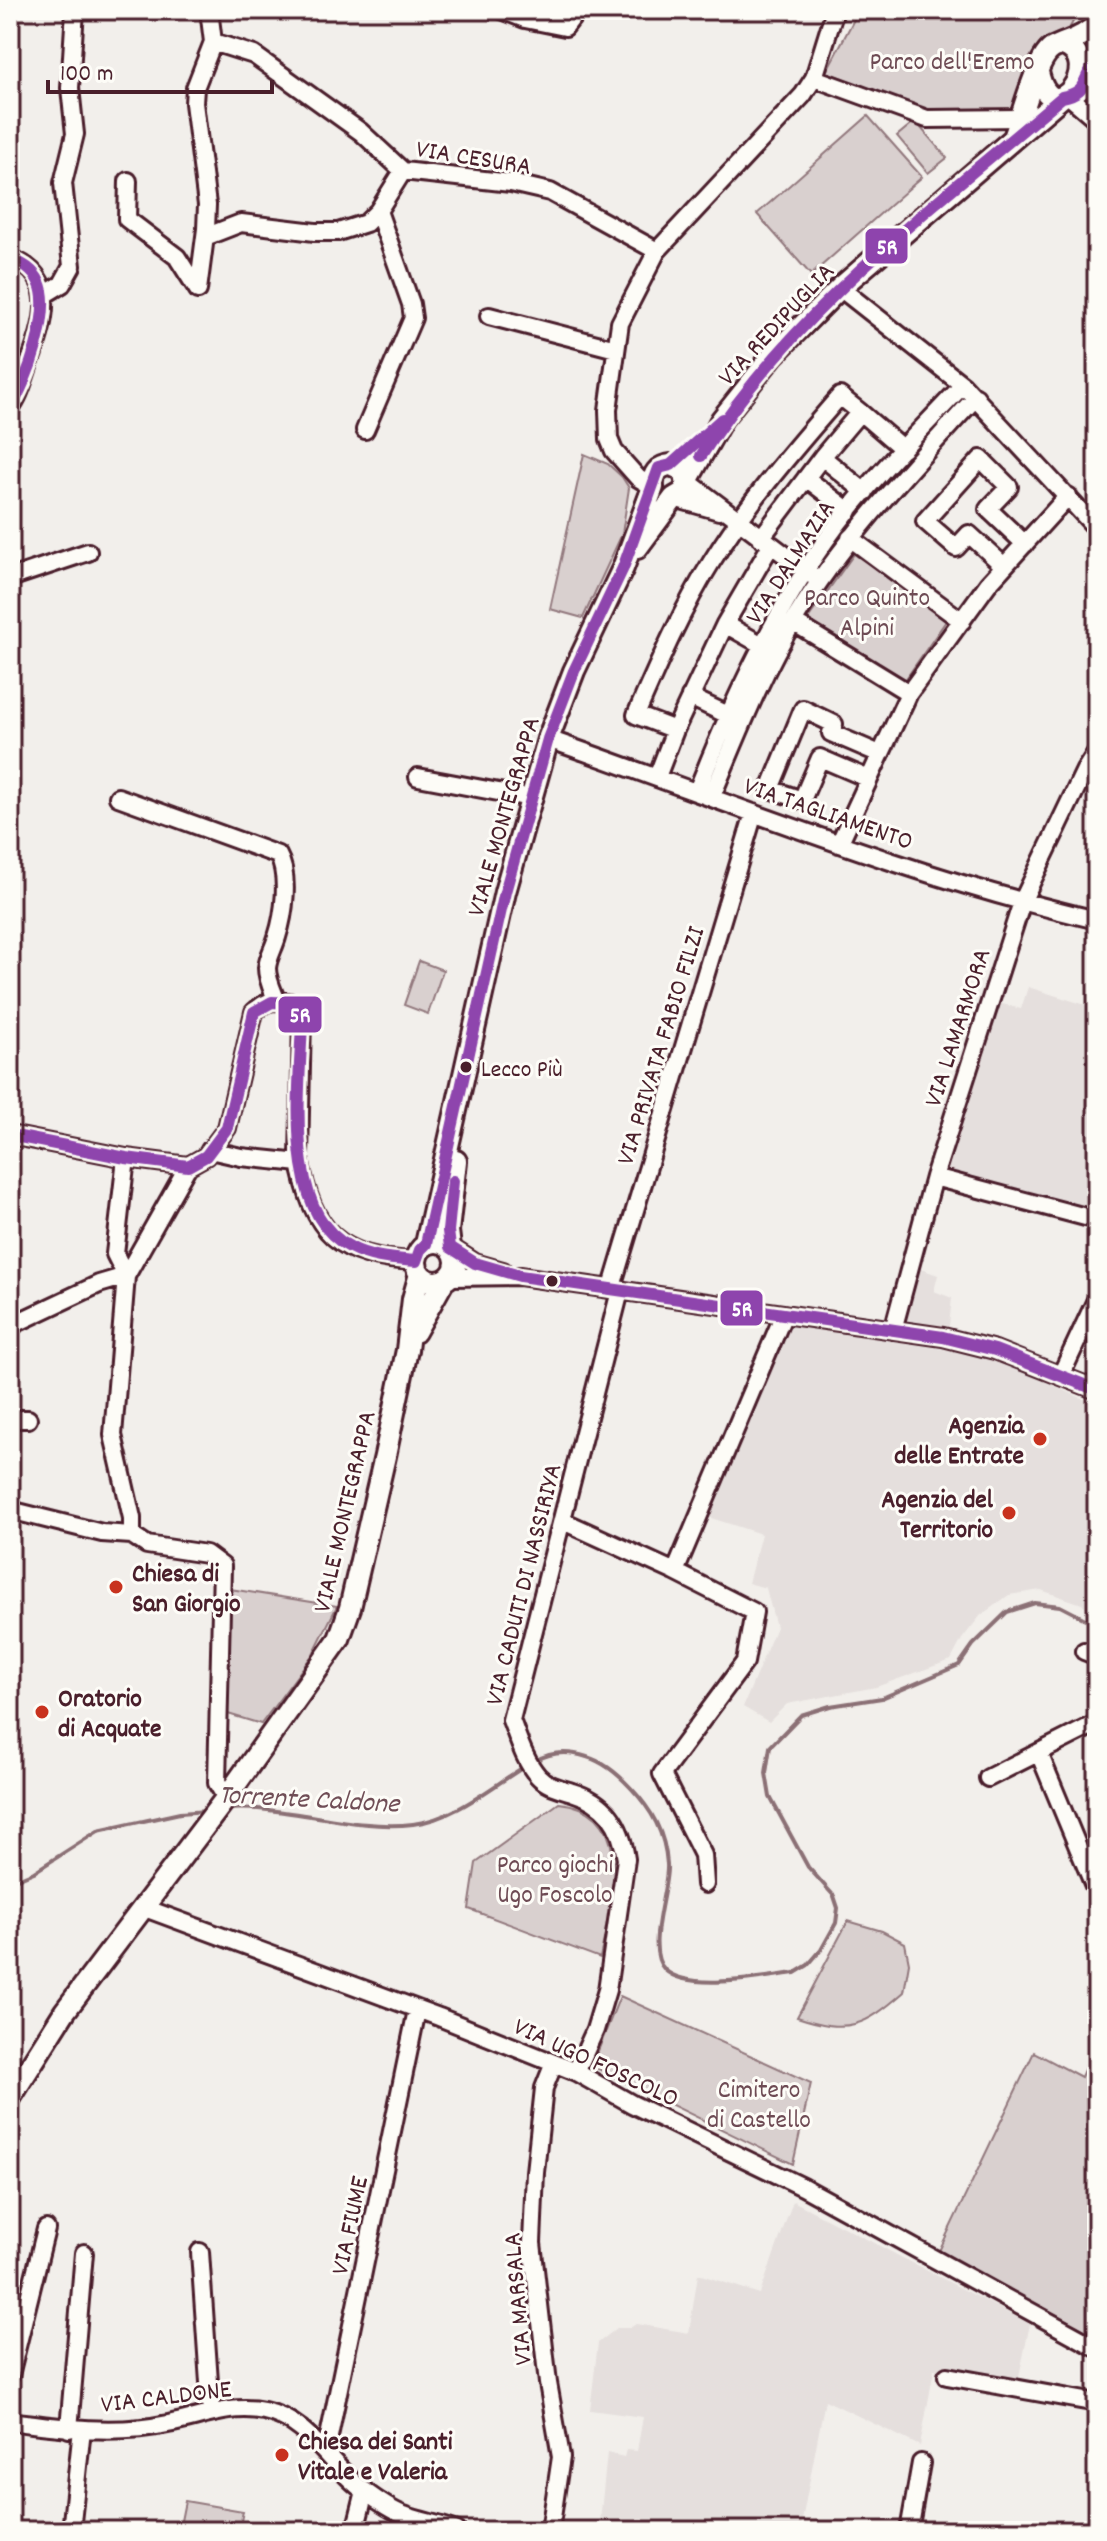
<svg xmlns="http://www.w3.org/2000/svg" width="1107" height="2541" viewBox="0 0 1107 2541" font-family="Dekko,sans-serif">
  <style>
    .built { fill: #e5dfdd }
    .green { fill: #d9d0cf; stroke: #92787d; stroke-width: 2 }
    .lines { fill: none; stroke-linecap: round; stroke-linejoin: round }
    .stream { stroke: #8b6f75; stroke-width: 4 }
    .minor-casing { stroke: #4a1f2b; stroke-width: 22 }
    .major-casing { stroke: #4a1f2b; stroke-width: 26 }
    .minor { stroke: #fdfcf7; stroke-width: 16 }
    .major { stroke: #fdfcf7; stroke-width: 20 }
    .bus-1-casing { stroke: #fdfcf7; stroke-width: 18 }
    .bus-1 { stroke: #8e44ad; stroke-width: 12 }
    .bus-dot { fill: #4a1f2b; stroke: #fdfcf7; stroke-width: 3 }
    .poi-dot { fill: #c8321e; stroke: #fdfcf7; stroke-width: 3 }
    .labels { text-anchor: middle; stroke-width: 6; stroke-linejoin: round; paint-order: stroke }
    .bus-label { font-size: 24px; fill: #4a1f2b; stroke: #fdfcf7; text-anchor: start }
    .park-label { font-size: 26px; fill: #6e4b54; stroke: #fdfcf7 }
    .street-label { font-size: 26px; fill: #4a1f2b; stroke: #fdfcf7 }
    .poi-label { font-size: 26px; font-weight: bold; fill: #4a1f2b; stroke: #fdfcf7; text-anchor: start }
    .water-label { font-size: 28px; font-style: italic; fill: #704e56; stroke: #fdfcf7 }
    .line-badge { stroke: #fdfcf7; stroke-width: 3 }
    .badge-label { font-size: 22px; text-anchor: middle; font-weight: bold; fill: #fff }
  </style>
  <rect width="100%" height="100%" fill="#f2efeb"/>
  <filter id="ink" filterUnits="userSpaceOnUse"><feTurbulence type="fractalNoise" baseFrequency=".0125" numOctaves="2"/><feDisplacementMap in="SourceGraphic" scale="16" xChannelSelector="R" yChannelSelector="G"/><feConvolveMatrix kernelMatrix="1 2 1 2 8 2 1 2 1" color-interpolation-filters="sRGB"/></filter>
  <g filter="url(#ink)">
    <path class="built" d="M 1028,987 L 1092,1007 L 1097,992 L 1097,1217 L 950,1176 L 946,1167 L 999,1003 L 1021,1009 Z
      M 915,1267 L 938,1275 L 934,1291 L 952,1298 L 949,1326 L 899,1322 Z
      M 791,1325 L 988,1356 L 1097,1405 L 1097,1616 L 1082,1604 L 1041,1590 L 1009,1595 L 981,1615 L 962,1639 L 951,1660 L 876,1687 L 787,1704 L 769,1722 L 743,1707 L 776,1627 L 766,1588 L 748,1583 L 761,1534 L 705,1516 Z
      M 793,2201 L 1030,2324 L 1017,2386 L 934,2370 L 920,2446 L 825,2400 L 800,2531 L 599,2531 L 607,2453 L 624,2457 L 626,2450 L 637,2451 L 643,2417 L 590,2410 L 598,2343 L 617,2328 L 630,2328 L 636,2324 L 689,2333 L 698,2274 L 760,2294 Z"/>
    <path class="green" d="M 859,10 L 1079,10 L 1068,31 L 1050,40 L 1034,53 L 1014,110 L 928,111 L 826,72 Z
      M 868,116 L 922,177 L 811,275 L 757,214 Z
      M 915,121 L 947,158 L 928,173 L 897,136 Z
      M 584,454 L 608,464 L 622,477 L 629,488 L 622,534 L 583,618 L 550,609 Z
      M 854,554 L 948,618 L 905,680 L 805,623 Z
      M 419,961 L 443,970 L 428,1014 L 404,1005 Z
      M 230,1589 L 337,1606 L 313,1654 L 261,1724 L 228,1714 Z
      M 559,1803 C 640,1811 610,1907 600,1958 L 469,1909 L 476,1863 Z
      M 848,1921 L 882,1931 L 905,1943 L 909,1963 L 904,1992 C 864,2027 848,2034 797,2017 Z
      M 620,1996 L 811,2083 L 793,2164 L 592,2066 Z
      M 1097,2039 L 1097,2337 L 939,2251 L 1034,2052 L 1081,2077 Z
      M 185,2501 L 243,2511 L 239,2531 L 179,2531 Z"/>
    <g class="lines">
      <path class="stream" d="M 535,1761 C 552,1751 569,1751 587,1757 C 604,1762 620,1776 631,1788 C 652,1810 665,1833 667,1864 C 669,1890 644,1950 665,1970 C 688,1992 764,1977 795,1973 L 808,1965 L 821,1950 L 836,1923 L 838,1908 L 834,1896 L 808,1867 L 770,1797 L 766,1773 L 770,1747 L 801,1715 L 830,1706 L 882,1698 L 959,1665 L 973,1645 L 1007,1612 L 1035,1603 L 1060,1606 L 1097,1625
        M 228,1809 C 290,1805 351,1831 413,1824 C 455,1819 492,1786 527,1765
        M 10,1882 L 34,1872 L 98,1831 L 180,1813 L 207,1811"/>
      <g class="minor-casing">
        <path id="minor" d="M 209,10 L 213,42
          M 502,10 L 525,19 L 565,27 L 578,10
          M 213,42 L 254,55 L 361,132 L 403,171 L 511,183 L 550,192 L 657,251
          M 814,78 L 927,119 L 1021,118
          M 1089,79 L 1097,98
          M 1070,97 L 1097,120
          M 128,181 L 127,219 L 177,257 L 198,290
          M 205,237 L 241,223 L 315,232 L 338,232 L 366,223 L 378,211 L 403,171
          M 10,258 C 63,277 42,329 28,367 C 23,381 19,397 10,408
          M 840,288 L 963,385 L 1097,529
          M 198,290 L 206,229 L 207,205 L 194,103 L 195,88 L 213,42
          M 44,295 L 62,284 L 72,266 L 63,183 L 75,134 L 70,88 L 75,10
          M 489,316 L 616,349
          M 860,412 L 903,449
          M 365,430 L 413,318 L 411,304 L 378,211
          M 822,457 L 865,492
          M 806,478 L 849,511
          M 687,481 L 813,576
          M 653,487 L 638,478 L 614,451 L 609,439 L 608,410 L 620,323 L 657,251 L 803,95 L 814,78 L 835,10
          M 674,498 L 719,511
          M 850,538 L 962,621
          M 1004,566 L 969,534 L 956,548 L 925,521 L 981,459 L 1009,487 L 988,509 L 1025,544
          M 10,578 L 88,552
          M 793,622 L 909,693
          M 725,624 L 771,545
          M 690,697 L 728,715
          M 675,730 L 636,715 C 659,662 682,609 712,561 C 749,501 794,449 840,396 L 860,412 L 822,457 L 761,538
          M 548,739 C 729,802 909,877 1097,920
          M 418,777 L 531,798
          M 657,777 L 675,730 L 725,624 L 762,645
          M 869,779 L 820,758 L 802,800 L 770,789 L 803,709 L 834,724 L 831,733 L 880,754
          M 697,791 C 734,698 776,607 836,526 C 874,476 920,431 963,385
          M 712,796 C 737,737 761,674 795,619 C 845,537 911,468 976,397
          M 118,797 L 278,855 C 290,876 284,915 277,937 C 274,948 268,957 267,968 C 267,979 272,989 276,999
          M 839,844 L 909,693 L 988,584 L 1068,496
          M 10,1135 L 126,1158 L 188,1166
          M 210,1150 L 241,1157 L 300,1163
          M 188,1166 L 206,1156 L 227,1128 L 254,1012 C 268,999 275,1000 293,1003 L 302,1018 L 299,1158 C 313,1233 338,1258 416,1261
          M 934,1177 L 1097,1220
          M 450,1247 L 475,1263 L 503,1271
          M 126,1276 L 115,1254 L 126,1158
          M 450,1277 L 520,1276 L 943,1337 L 995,1350 L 1097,1390
          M 611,1290 L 754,813
          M 10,1326 L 99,1284 L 126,1276
          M 893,1330 L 934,1177 L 1022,902 L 1085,770 L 1097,751
          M 1061,1375 L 1097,1298
          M 10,1419 L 28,1419
          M 10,1510 L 102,1533 L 132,1535 L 147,1545 L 206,1554 L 222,1566 L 217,1783 L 226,1798
          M 563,1521 L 675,1572 L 784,1314
          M 132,1535 L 132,1518 L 113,1435 L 126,1276 L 188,1166
          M 675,1572 L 754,1612 L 745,1662 L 662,1774 L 703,1855 L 705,1884
          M 1084,1651 L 1097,1656
          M 1039,1753 L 1097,1893
          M 988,1778 L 1097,1723
          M 142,1907 L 439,2017 L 576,2072 L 632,2104 L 803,2187 L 1097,2348
          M 576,2072 L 595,2030 L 607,1990 L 626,1859 C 621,1824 606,1802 572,1792 C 560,1788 547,1786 538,1776 C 525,1762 518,1738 511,1720 L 620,1291
          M 200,2252 L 211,2411
          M 10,2375 L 46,2229
          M 947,2376 L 1097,2403
          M 10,2421 C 62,2428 116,2435 168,2424 C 201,2418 230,2404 264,2411 C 309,2420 329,2465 363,2490 C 375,2499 390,2510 404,2515 C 422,2522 440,2524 457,2531
          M 69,2429 L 84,2253
          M 326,2451 L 417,2010
          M 71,2531 L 82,2429
          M 355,2531 L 365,2491
          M 550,2531 L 561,2457 L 548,2383 L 532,2243 L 535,2172 L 544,2088 L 554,2063
          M 909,2531 L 921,2463"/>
      </g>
      <g class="major-casing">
        <path id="major" d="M 1038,72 C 1052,138 1107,59 1063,45
          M 1015,135 C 1022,116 1037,56 1053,48 C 1069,40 1085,38 1097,23
          M 637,548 L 674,498 L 684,492 L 687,481 L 722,419 L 774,354 L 840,288 L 1062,97
          M416 1262a20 20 0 1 1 40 0a20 20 0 1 1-40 0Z
          M 426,1244 L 505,892 L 548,739 L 574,671 L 623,568 L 653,487 C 652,474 658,466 671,465 L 682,470 L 687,481
          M 450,1247 L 448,1231 L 456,1161
          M 415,1332 L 443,1282
          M 10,2098 L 65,2011 L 226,1798 L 339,1639 L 350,1608 L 385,1456 L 407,1350 L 413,1299 L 420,1274"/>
      </g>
      <use href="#minor" class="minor"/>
      <use href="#major" class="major"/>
      <g class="bus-1-casing">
        <path id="bus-1" d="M 10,258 C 22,264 33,269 39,282 C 53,310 27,383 10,408
          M 701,456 C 792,311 933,207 1062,97 C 1091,92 1080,76 1097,64
          M 10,1135 L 126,1158 L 188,1166 L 206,1156 L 227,1128 L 254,1012 L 272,1002 L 293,1003 L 302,1018 C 301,1082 281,1213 350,1247 C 370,1258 394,1259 416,1261 L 420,1250 L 426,1244 L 505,892 L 548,739 L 574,671 L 623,568 L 659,468 L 671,465 L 722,419
          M 453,1181 L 448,1231 L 450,1247 L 475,1263 L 520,1276 L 943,1337 L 995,1350 L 1097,1390"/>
      </g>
      <use href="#bus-1" class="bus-1"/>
    </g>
  </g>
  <g class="bus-dot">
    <circle cx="466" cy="1067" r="7"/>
    <circle cx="552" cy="1281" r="7"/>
  </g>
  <g class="poi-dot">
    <circle cx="1040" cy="1439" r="8"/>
    <circle cx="1009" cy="1513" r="8"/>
    <circle cx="116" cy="1587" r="8"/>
    <circle cx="42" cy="1712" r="8"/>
    <circle cx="282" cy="2455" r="8"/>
  </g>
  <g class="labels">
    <g class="bus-label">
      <text x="481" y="1076">Lecco Più</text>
    </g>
    <g class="park-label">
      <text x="952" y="69">Parco dell'Eremo</text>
      <text x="867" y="605">Parco Quinto<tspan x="867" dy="30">Alpini</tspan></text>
      <text x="555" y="1872">Parco giochi<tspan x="555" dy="30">Ugo Foscolo</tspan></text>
      <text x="759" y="2097">Cimitero<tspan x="759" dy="30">di Castello</tspan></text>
    </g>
    <g class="street-label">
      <text transform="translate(474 156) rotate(9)" y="9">VIA CESURA</text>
      <text transform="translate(775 323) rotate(-47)" y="9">VIA REDIPUGLIA</text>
      <text transform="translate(789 561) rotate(-57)" y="9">VIA DALMAZIA</text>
      <text transform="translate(829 812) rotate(19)" y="9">VIA TAGLIAMENTO</text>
      <text transform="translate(502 816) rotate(-74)" y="9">VIALE MONTEGRAPPA</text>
      <text transform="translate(956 1027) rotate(-72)" y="9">VIA LAMARMORA</text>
      <text transform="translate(659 1045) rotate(-73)" y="9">VIA PRIVATA FABIO FILZI</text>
      <text transform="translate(343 1511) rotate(-77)" y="9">VIALE MONTEGRAPPA</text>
      <text transform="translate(522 1584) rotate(-76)" y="9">VIA CADUTI DI NASSIRIYA</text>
      <text transform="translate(597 2061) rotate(25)" y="9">VIA UGO FOSCOLO</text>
      <text transform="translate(348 2225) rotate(-78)" y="9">VIA FIUME</text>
      <text transform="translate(516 2299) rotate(-95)" y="9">VIA MARSALA</text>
      <text transform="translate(166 2395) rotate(-7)" y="9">VIA CALDONE</text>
    </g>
    <g class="poi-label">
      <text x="1024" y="1433" text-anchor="end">Agenzia<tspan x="1024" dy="30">delle Entrate</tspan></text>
      <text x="993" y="1507" text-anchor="end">Agenzia del<tspan x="993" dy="30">Territorio</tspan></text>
      <text x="132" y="1581">Chiesa di<tspan x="132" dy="30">San Giorgio</tspan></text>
      <text x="58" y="1706">Oratorio<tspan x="58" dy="30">di Acquate</tspan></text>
      <text x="298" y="2449">Chiesa dei Santi<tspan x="298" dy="30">Vitale e Valeria</tspan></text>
    </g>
    <g class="water-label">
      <text transform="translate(309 1797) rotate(3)" y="10">Torrente Caldone</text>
    </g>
  </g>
  <g class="line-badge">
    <rect x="864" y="227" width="45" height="38" rx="8" fill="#8e44ad"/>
    <rect x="277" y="995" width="46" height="39" rx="8" fill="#8e44ad"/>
    <rect x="719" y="1289" width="45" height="38" rx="8" fill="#8e44ad"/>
  </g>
  <g class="badge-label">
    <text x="887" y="254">5R</text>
    <text x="300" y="1022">5R</text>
    <text x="742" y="1316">5R</text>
  </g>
  <rect width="1107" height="2541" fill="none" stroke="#fdfcf7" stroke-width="40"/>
  <rect x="20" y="20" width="1067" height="2501" fill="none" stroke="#4a1f2b" stroke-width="3" filter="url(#ink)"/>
  <path d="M48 80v12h224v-12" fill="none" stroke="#4a1f2b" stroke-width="4"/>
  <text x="60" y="80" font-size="24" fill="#4a1f2b" stroke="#fdfcf7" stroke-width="6" paint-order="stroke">100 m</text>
</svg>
